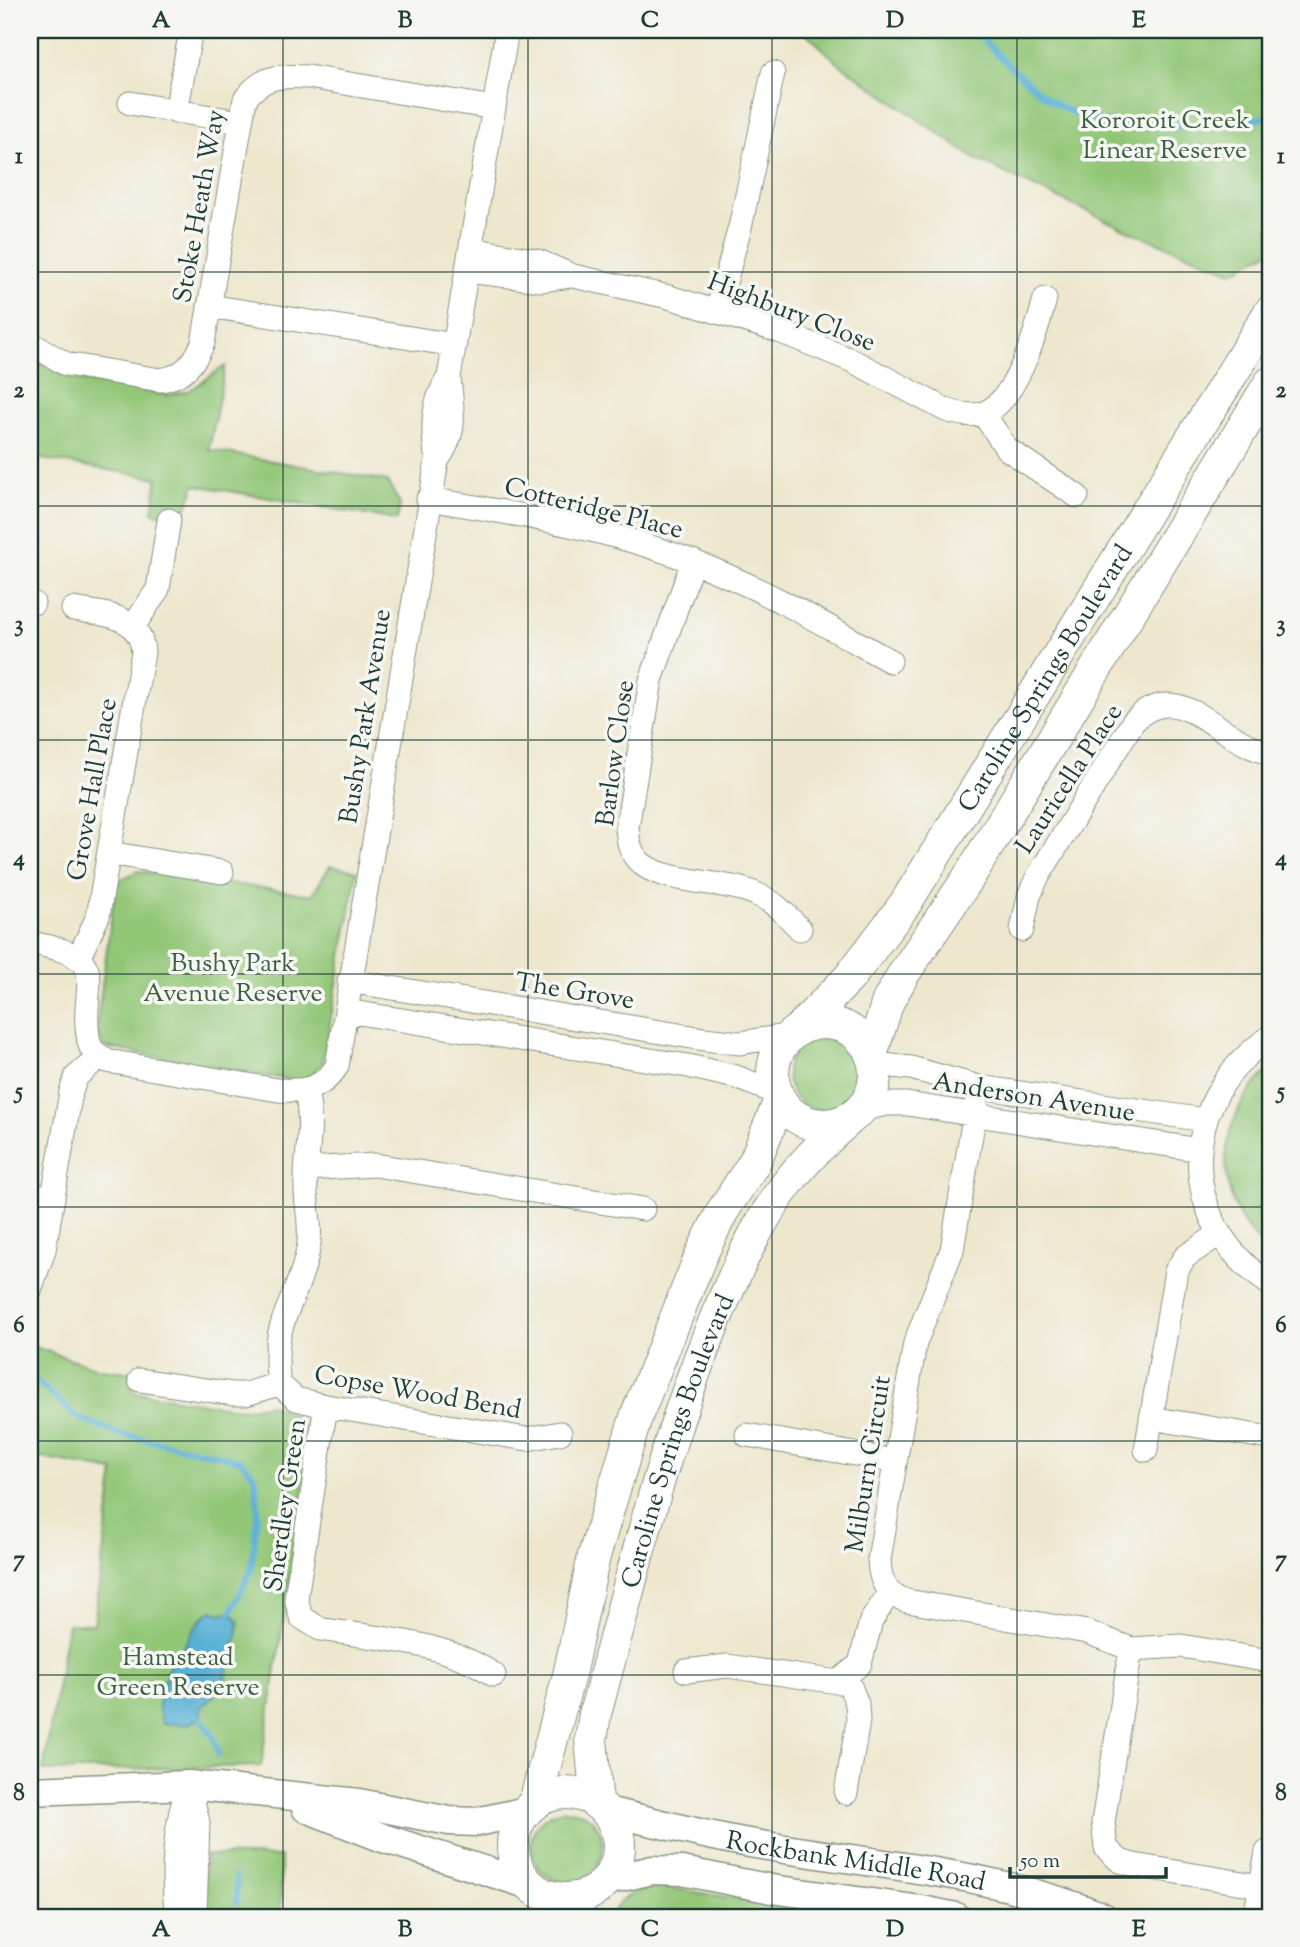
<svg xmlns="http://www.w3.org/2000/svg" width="1300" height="1947" viewBox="0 0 1300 1947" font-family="'Sorts Mill Goudy',serif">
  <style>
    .green { fill: #93c778; stroke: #598256; stroke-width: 2 }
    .water { fill: #59b0d5; stroke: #3c7684; stroke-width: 2 }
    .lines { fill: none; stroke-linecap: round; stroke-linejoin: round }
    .stream { stroke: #59b0d5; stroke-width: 6 }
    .minor-casing { stroke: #869281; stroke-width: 25 }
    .tertiary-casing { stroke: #869281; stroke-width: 31 }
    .secondary-casing { stroke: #869281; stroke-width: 34 }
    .minor { stroke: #fff; stroke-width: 23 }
    .tertiary { stroke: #fff; stroke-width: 28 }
    .secondary { stroke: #fff; stroke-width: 32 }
    .grid { fill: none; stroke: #1f3d34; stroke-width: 2; stroke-opacity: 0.55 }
    .labels { text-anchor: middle; stroke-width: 7; stroke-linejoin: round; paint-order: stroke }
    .park-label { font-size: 26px; fill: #3c6045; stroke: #f6f6f2 }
    .street-label { font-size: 26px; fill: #1f3d34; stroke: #f6f6f2 }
    .neatline { fill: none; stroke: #1f3d34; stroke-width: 2.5 }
    .grid-label { font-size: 23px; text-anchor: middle; font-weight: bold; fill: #1f3d34 }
  </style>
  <rect width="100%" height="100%" fill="#f6f6f2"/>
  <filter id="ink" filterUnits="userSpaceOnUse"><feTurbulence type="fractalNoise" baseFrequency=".0143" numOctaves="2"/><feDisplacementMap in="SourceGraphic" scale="14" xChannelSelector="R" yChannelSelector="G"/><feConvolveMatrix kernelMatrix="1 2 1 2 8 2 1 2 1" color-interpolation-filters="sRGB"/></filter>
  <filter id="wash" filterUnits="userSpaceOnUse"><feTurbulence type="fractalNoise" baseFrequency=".00686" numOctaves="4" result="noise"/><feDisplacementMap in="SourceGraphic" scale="28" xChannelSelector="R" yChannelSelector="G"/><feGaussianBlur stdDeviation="1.57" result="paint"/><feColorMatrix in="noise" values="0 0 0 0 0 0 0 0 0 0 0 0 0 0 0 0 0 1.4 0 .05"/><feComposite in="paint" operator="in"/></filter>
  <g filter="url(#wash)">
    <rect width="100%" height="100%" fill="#eee7ce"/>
    <path class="green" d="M 803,30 L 1270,30 L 1270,251 L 1232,272 L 1129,231 L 975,159 L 838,63 Z
      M 30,358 L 71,379 L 167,395 L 189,391 L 225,366 L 209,450 L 387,481 L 400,504 L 397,520 L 195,485 L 183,518 L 153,513 L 157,478 L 30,457 Z
      M 330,866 L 357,871 L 323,1063 L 310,1077 L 296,1081 L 104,1047 L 96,1030 L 116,882 L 138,871 L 312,895 Z
      M787 1074a36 36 0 1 1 72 0a36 36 0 1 1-72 0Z
      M 1270,1069 L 1270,1251 C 1209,1205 1214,1117 1270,1069 Z
      M 35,1347 L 100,1369 L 133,1373 L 132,1392 L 242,1409 L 270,1404 L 299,1418 L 311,1442 L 261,1766 L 43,1771 L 68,1624 L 94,1624 L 114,1471 L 30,1456 L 30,1354 Z
      M531 1846a36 36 0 1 1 72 0a36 36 0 1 1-72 0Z
      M 206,1855 L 281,1857 L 281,1917 L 203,1917 Z
      M 662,1887 L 859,1917 L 611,1917 C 621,1894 639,1889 662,1887 Z"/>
    <path class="water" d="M 213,1610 L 219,1614 L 231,1612 L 239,1621 C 236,1649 226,1692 201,1707 L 201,1718 L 186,1725 L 163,1723 C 152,1699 165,1688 169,1665 C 188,1650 191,1622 213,1610 Z"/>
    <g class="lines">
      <path class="stream" d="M 973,30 C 994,50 1032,90 1056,104 C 1109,137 1211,128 1270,117
        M 30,1375 L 77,1417 L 116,1433 L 240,1460 L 255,1477 L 258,1508 L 251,1571 L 231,1612
        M 201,1718 L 214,1738 L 219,1755
        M 236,1876 L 237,1902"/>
    </g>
  </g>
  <g filter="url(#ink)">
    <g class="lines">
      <g class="minor-casing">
        <path id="minor" d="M 130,103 L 240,122
          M 176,112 L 191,30
          M 471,249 L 538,261 L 573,276 L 669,297 L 779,331 L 853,361 L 946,410 C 958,414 972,417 984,413 C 1016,401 1037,330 1045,299
          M 467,271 L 541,280 L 570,276
          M 209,306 L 455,345
          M 717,312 L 741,223 L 773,73
          M 30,343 L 66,364 L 160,380 C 183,377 194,364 203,343 L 245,99 C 262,76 280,75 308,77 L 494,108
          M 983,413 L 1007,449 L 1077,496
          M 437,461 C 459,430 452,413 449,377 L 507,30
          M 428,499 C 517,514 606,528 691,561 C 761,587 825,625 890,661
          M 693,561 L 651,680 L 627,828 C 628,838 629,849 636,858 C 656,885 727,879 758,895 C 775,902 787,916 800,929
          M 30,602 L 33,603
          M 73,609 C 102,614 141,614 143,652 L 98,916 L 78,959
          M 133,627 L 158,589 L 169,520
          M 109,853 L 222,872
          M 1022,930 L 1029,896 L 1037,878 L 1133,722 C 1179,673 1221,744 1270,753
          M 30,943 C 119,957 77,984 89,1042 L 92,1050 L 107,1061 L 278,1090 C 305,1091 322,1090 337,1066 L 437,461 C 432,429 431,404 449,377
          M 349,981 L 704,1039 L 740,1043 L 791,1035
          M 346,1011 L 688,1066 L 736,1077 L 777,1093
          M 1270,1037 C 1177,1100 1175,1222 1270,1284
          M 874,1064 L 911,1068 L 979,1087 L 1205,1120
          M 979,1087 L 952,1250 L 915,1343 L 879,1560 C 880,1582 886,1594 907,1601 L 1087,1632 L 1131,1649 L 1181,1646 L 1270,1661
          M 306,1091 C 315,1131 304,1154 306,1192 C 307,1212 312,1230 308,1250 C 297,1305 269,1321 279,1384 L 296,1399 L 326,1406 L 527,1439 L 560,1433
          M 860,1110 L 886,1104 L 907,1104 L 1200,1150
          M 306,1169 L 375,1165 L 643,1209
          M 30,1194 L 53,1198
          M 30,1290 L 44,1250 L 71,1092 L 76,1077 L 99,1057
          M 140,1380 L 233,1394 L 246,1394 L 279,1384
          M 326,1406 L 296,1598 L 301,1617 L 320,1629 C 378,1639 446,1641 494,1675
          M 1151,1418 L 1270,1438
          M 747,1435 L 894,1461
          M 1146,1450 L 1176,1271 L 1185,1257 L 1219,1234
          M 1131,1649 L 1103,1822 L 1106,1848 L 1120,1861 L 1134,1865 L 1261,1886
          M 686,1671 L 727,1666 L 838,1682 L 860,1664 L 871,1621 L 890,1592
          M 189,1785 L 198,1822 L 195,1917
          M 846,1793 L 858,1721 L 857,1704 L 847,1678
          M 177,1917 C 171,1876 174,1824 189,1785
          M 1255,1917 L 1267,1852"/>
      </g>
      <g class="tertiary-casing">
        <g id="tertiary">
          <path d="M 30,1791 L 189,1785 L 359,1803 L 449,1821 L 477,1822 L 527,1811"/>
          <path d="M 306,1808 L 383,1838 L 530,1885"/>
          <path id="s1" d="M 605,1811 C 657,1822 708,1837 761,1845 C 875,1865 994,1872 1103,1917"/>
          <path d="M 606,1881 L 652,1870 L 682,1871 L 772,1889 L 922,1910 L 956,1917"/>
        </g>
      </g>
      <g class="secondary-casing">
        <g id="secondary">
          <circle cx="824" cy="1074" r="51"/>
          <path id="s2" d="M 799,1029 L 849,978 L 905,904 L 1270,312"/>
          <path d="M 871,1055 L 888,1001 L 904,973 L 967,880 L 1270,383"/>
          <circle cx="566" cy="1846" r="53"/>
          <path d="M 535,1803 L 570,1671 L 594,1556 L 636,1417 L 701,1255 L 722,1212 L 755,1161 L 780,1100"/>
          <path id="s3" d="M 597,1804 L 591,1740 L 595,1714 C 631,1581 662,1448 715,1320 C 736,1271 757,1222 790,1180 C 809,1156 830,1136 853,1116"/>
        </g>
      </g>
      <use href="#minor" class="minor"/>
      <use href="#tertiary" class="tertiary"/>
      <use href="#secondary" class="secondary"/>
    </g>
  </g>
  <path class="grid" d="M 283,30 L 283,1917M 528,30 L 528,1917M 772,30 L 772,1917M 1017,30 L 1017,1917M 30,272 L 1270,272M 30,506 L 1270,506M 30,740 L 1270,740M 30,974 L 1270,974M 30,1207 L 1270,1207M 30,1441 L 1270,1441M 30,1675 L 1270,1675"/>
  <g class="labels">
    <g class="park-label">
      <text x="1165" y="128">Kororoit Creek<tspan x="1165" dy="30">Linear Reserve</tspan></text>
      <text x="233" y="971">Bushy Park<tspan x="233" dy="30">Avenue Reserve</tspan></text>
      <text x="178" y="1665">Hamstead<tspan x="178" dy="30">Green Reserve</tspan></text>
    </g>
    <g class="street-label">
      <text transform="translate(198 206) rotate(-80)" y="9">Stoke Heath Way</text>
      <text transform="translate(792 311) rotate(21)" y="9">Highbury Close</text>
      <text transform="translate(594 507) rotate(14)" y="9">Cotteridge Place</text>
      <text dy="9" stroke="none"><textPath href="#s2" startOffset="430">Caroline Springs Boulevard</textPath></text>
      <text transform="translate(364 716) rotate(-81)" y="9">Bushy Park Avenue</text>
      <text transform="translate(614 753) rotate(-82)" y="9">Barlow Close</text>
      <text transform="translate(1068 778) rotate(-57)" y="9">Lauricella Place</text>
      <text transform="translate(91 789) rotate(-80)" y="9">Grove Hall Place</text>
      <text transform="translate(575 990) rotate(9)" y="9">The Grove</text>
      <text transform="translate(1034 1096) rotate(9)" y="9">Anderson Avenue</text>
      <text transform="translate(418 1391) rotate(10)" y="9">Copse Wood Bend</text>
      <text dy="9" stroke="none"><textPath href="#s3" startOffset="376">Caroline Springs Boulevard</textPath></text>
      <text transform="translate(867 1464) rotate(-81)" y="9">Milburn Circuit</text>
      <text transform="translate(284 1505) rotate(-82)" y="9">Sherdley Green</text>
      <text dy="9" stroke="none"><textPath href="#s1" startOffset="256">Rockbank Middle Road</textPath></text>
    </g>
  </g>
  <rect width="1300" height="1947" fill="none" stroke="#f6f6f2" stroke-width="77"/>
  <path d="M1010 1867v10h156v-10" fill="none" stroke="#1f3d34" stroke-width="3.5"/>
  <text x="1020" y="1867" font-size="21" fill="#1f3d34" stroke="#f6f6f2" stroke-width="5" paint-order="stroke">50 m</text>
  <rect x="38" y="38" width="1224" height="1871" class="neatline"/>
  <g class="grid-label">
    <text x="161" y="27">A</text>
    <text x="405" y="27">B</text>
    <text x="650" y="27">C</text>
    <text x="895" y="27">D</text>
    <text x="1139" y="27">E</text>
    <text x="19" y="163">1</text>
    <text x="1281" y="163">1</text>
    <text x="19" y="397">2</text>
    <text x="1281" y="397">2</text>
    <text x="19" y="631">3</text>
    <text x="1281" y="631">3</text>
    <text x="19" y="865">4</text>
    <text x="1281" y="865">4</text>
    <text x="19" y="1098">5</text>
    <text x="1281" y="1098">5</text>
    <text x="19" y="1332">6</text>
    <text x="1281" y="1332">6</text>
    <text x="19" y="1566">7</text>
    <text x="1281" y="1566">7</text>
    <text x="19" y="1800">8</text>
    <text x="1281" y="1800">8</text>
    <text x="161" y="1936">A</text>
    <text x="405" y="1936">B</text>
    <text x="650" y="1936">C</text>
    <text x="895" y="1936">D</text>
    <text x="1139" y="1936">E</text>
  </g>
</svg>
